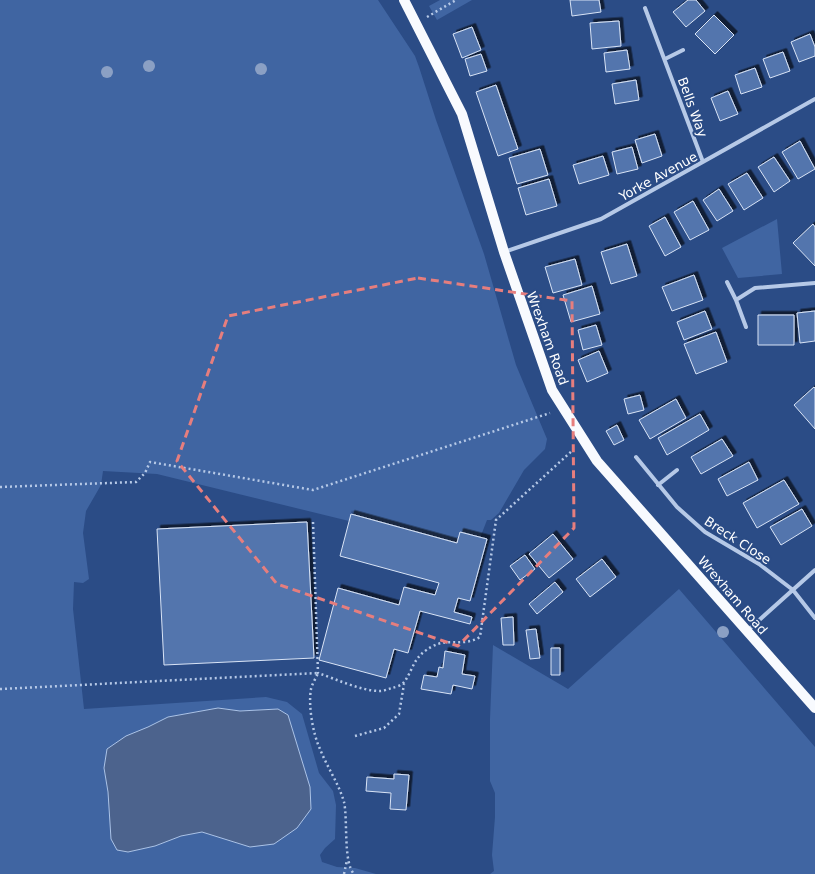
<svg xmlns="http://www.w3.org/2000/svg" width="815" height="874" viewBox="0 0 815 874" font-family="'DejaVu Sans',sans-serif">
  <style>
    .green { fill: #4065a2; fill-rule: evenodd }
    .water { fill: #4c638d; stroke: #abc3e7 }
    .building { fill: #5375ad; stroke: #d9e4f6; filter: url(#shadow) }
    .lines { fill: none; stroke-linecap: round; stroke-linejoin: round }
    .path { stroke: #b6c9e7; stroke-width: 2.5; stroke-dasharray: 2 3; stroke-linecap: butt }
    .minor { stroke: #b6c9e7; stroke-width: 4 }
    .primary { stroke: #f8fafe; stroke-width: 10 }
    .tree { fill: #8ba0c4 }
    .marked { fill: none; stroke: #e67e7e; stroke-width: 3; stroke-dasharray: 8 5; stroke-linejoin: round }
    .labels { text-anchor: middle; stroke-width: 4; stroke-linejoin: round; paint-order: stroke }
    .street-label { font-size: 13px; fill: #fff; stroke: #2b4c86 }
  </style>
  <defs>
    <filter id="shadow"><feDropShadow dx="3.5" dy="-3.5" stdDeviation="0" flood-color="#0009"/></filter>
  </defs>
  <rect width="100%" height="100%" fill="#2b4c86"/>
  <path class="green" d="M 0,0 L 378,0 L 415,56 L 419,67 L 436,120 L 484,254 L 516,365 L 547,439 L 545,449 L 524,470 L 499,513 L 491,520 L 487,520 L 480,538 L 457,543 L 354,515 L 352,510 L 349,521 L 157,474 L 103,471 L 101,485 L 86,511 L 83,533 L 89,579 L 83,583 L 74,582 L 73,609 L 84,709 L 266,697 L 287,702 L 302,714 L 319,773 L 333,791 L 336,805 L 335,839 L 325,848 L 320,855 L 322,862 L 337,867 L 355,868 L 376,874 L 0,874 ZM 218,708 L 240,711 L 278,709 L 288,715 L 297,748 L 250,847 L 202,832 L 181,836 L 155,846 L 128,852 L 117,850 L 104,768 L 148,727 L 168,717 Z
    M 440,0 L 472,0 L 437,20 L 429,6 Z
    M 777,219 L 782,274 L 738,278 L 722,248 Z
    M 679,589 L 815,747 L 815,874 L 490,874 L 494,871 L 492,855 L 495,817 L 495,793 L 490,781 L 490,719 L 493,645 L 568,689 Z"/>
  <path class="water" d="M 218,708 L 240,711 L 278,709 L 288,715 L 310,787 L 311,809 L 297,828 L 274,844 L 250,847 L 202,832 L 181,836 L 155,846 L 128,852 L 117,850 L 111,839 L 108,792 L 104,768 L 107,749 L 126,736 L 148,727 L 168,717 Z"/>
  <path class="building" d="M 570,0 L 599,0 L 601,12 L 572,16 Z
    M 688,0 L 696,0 L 705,11 L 686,27 L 673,12 Z
    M 714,15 L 734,35 L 715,54 L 695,34 Z
    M 619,21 L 621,46 L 592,49 L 590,23 Z
    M 472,27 L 481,50 L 462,58 L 453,34 Z
    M 810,34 L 815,47 L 815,56 L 799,62 L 791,42 Z
    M 627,50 L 630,69 L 606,72 L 604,53 Z
    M 783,52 L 790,71 L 770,78 L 763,59 Z
    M 481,54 L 487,71 L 470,76 L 465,59 Z
    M 755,68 L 762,87 L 741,94 L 735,75 Z
    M 636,80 L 639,100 L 615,104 L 612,84 Z
    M 496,85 L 518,149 L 498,156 L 476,92 Z
    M 728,91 L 738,114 L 720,121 L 711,98 Z
    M 655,134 L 662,156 L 642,163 L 635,140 Z
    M 800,141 L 815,169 L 798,179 L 782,152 Z
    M 632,147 L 638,169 L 617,174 L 612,152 Z
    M 540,149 L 548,175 L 517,184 L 509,158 Z
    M 603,156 L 609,175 L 579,184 L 573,165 Z
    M 774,157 L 790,181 L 774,192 L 758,167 Z
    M 747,173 L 763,198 L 744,210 L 728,184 Z
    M 549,179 L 557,206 L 526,215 L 518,188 Z
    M 719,189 L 733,211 L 717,221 L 703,200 Z
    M 693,201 L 709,230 L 690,240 L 674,212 Z
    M 665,217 L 681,247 L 665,256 L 649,226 Z
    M 813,224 L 815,227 L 815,266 L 793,243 Z
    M 627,244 L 637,276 L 611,284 L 601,252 Z
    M 575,259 L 582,285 L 553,293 L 545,267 Z
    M 694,275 L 703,300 L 672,311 L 662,287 Z
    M 592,286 L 600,314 L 571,322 L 563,295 Z
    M 705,311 L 712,329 L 684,340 L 677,322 Z
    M 815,311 L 815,341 L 800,343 L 797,313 Z
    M 758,315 L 794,315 L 794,345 L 758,345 Z
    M 596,325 L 602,345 L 583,350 L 578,330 Z
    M 716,332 L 727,362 L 696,374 L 684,344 Z
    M 599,351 L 608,373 L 587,382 L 578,360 Z
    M 814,387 L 815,388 L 815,429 L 794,405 Z
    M 640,395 L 644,410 L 628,414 L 624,399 Z
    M 676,399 L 686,418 L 650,439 L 639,420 Z
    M 700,414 L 709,430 L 667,455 L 658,438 Z
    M 617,425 L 624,440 L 614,445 L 606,431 Z
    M 722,439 L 733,456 L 701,474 L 691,457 Z
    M 749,462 L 758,480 L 727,496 L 718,479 Z
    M 784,480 L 799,504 L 757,528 L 743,503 Z
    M 802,509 L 812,526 L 781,545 L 770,527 Z
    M 351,514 L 457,543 L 460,532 L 487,539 L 470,601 L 458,598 L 454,612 L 472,617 L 470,624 L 420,611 L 408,653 L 394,649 L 386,678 L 319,660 L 338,588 L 399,605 L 404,587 L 435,595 L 439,583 L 340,556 Z
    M 307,522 L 314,658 L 164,665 L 157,529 Z
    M 553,534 L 573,559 L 549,578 L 529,554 Z
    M 525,555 L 535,569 L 520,580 L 510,566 Z
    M 602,559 L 616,577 L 590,597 L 576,579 Z
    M 555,582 L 563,592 L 537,614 L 529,604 Z
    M 513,617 L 514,645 L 503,645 L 501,618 Z
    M 536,629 L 540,658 L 530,659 L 526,630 Z
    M 551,648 L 560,648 L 560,675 L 551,675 Z
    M 445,651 L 465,655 L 462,674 L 475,676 L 472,689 L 453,685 L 451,694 L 421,689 L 424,675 L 437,677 L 439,667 L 443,668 Z
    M 394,774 L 409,775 L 406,810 L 390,809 L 391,793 L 366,791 L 367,777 L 394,779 Z"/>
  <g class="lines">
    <path class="path" d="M 427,17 L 456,0
      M 0,487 L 136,482 L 145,473 L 150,462 L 313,490 L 550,413
      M 313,522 L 318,673 C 336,679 361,691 380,691 C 384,691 388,689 392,688 C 396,687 403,685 405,681 C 415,665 414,656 433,646 C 448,638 464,647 480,637 L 496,520 L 573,450
      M 0,689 L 318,673 C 316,678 312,684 311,689 C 308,706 313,734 320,749 C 327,767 339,784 344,802 C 348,820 343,862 354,874
      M 355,736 L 384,728 L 399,714 L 404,684
      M 344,874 L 347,860"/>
    <path class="minor" d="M 645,8 L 703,162
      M 665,59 L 683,50
      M 504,252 L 601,219 L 815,99
      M 727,282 L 736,300 L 746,327
      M 736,300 L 755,288 L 815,283
      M 636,457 L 677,507 L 705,532 L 759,564 L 793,590 L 815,618
      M 658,485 L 677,470
      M 747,631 L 815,570"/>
    <path class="primary" d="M 404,0 L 462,114 L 504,252 L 552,390 L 597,461 L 815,708"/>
  </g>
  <g class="tree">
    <circle cx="149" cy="66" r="6"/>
    <circle cx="261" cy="69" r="6"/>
    <circle cx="107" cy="72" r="6"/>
    <circle cx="723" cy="632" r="6"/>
  </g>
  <path class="marked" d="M 418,278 L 572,301 L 574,528 L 458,646 L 277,584 L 177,461 L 228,316 Z"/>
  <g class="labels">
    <g class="street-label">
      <text transform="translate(693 107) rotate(70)" y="5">Bells Way</text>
      <text transform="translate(658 176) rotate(-29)" y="5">Yorke Avenue</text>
      <text transform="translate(548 338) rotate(70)" y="5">Wrexham Road</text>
      <text transform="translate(738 540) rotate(33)" y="5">Breck Close</text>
      <text transform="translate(733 595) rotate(49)" y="5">Wrexham Road</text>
    </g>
  </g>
</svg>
